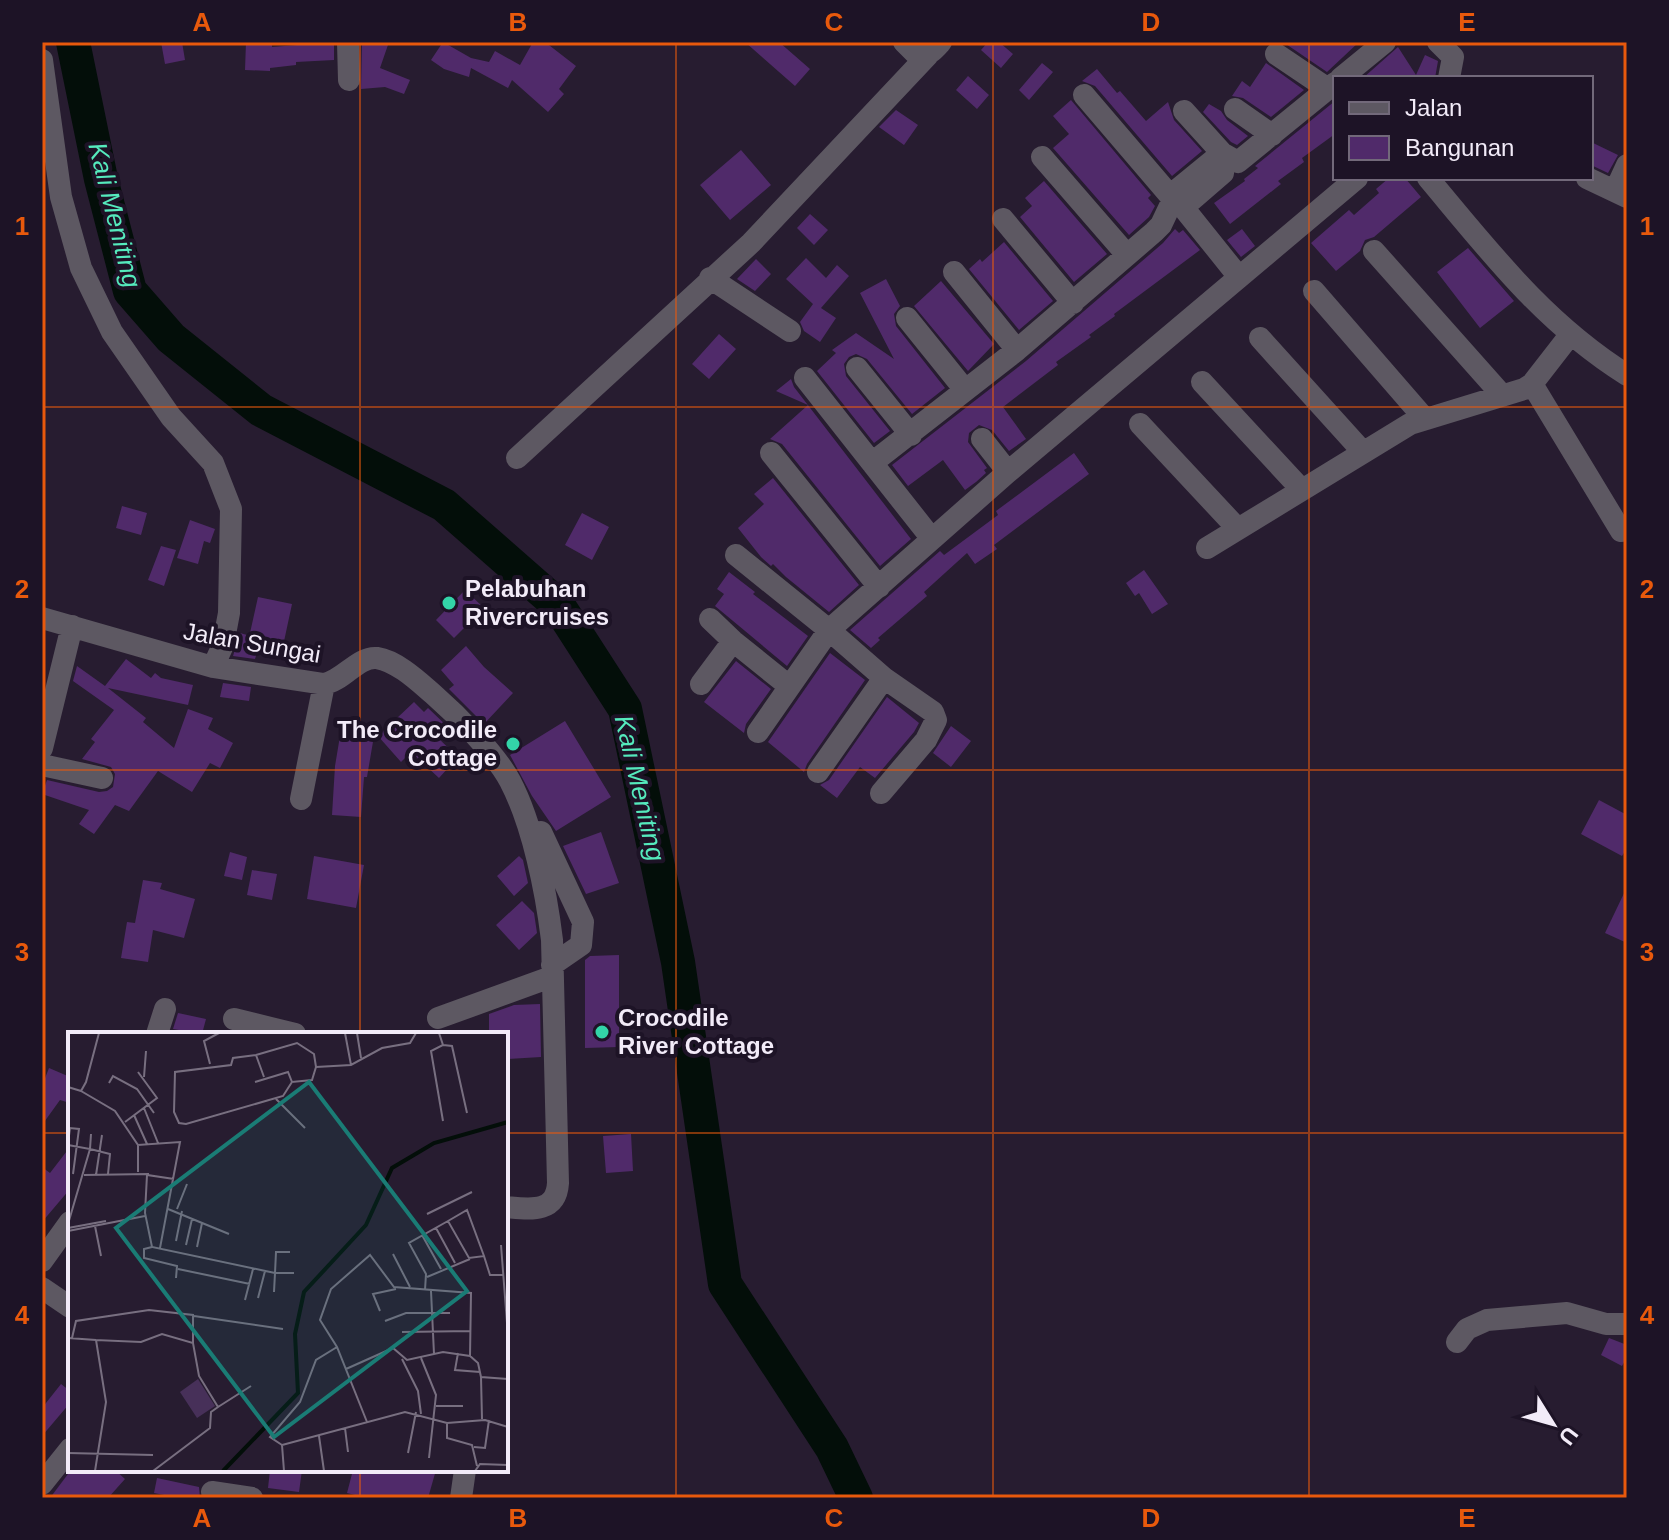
<svg xmlns="http://www.w3.org/2000/svg" width="1669" height="1540" viewBox="0 0 1669 1540" font-family="Helvetica,sans-serif">
  <style>
    .lines { fill: none; stroke-linecap: round; stroke-linejoin: round }
    .river { stroke: #030e09; stroke-width: 34 }
    .building { fill: #502a6a }
    .minor { stroke: #5d5862; stroke-width: 22 }
    .grid { fill: none; stroke: #e8590c; stroke-width: 2; stroke-opacity: 0.55 }
    .poi-dot { fill: #33d4a8; stroke: #1d1326; stroke-width: 3 }
    .labels { text-anchor: middle; stroke-width: 8; stroke-linejoin: round; paint-order: stroke }
    .poi-label { font-size: 24px; font-weight: bold; fill: #f2ebf8; stroke: #1d1326; text-anchor: start }
    .street-label { font-size: 24px; fill: #f2ebf8; stroke: #1d1326 }
    .water-label { font-size: 26px; font-style: italic; fill: #55eabd; stroke: #1d1326 }
    .inset-river { fill: none; stroke: #030e09; stroke-width: 4 }
    .inset-road { fill: none; stroke: #786f80; stroke-width: 2 }
    .view { fill: #1a7c75; fill-opacity: 0.15; stroke: #1a7c75; stroke-width: 4 }
    .inset-edge { fill: none; stroke: #f2ebf8; stroke-width: 4 }
    .neatline { fill: none; stroke: #e8590c; stroke-width: 3 }
    .grid-label { font-size: 26px; text-anchor: middle; font-weight: bold; fill: #e8590c }
  </style>
  <rect width="100%" height="100%" fill="#271c30"/>
  <g class="lines">
    <path class="river" d="M 73,42 L 101,179 L 130,291 L 171,338 L 261,410 L 444,505 L 558,605 L 625,709 L 678,962 L 725,1284 L 832,1448 L 856,1498"/>
  </g>
  <path class="building" d="M 161,42 L 182,42 L 185,60 L 165,64 Z
    M 246,42 L 272,42 L 272,47 L 334,42 L 334,60 L 296,62 L 296,65 L 270,68 L 270,71 L 245,70 Z
    M 362,42 L 389,42 L 380,68 L 410,80 L 404,94 L 385,87 L 361,89 Z
    M 443,42 L 471,58 L 489,62 L 495,51 L 520,65 L 533,42 L 545,42 L 576,66 L 559,89 L 564,94 L 548,112 L 512,80 L 508,88 L 471,68 L 469,77 L 444,69 L 431,60 Z
    M 745,42 L 779,42 L 810,69 L 795,86 Z
    M 988,42 L 999,42 L 1013,54 L 1001,68 L 981,50 Z
    M 1283,42 L 1359,42 L 1327,72 Z
    M 1398,47 L 1416,75 L 1425,55 L 1438,61 L 1435,78 L 1363,78 Z
    M 1042,63 L 1053,72 L 1029,100 L 1019,90 Z
    M 1266,63 L 1304,90 L 1271,117 L 1243,98 L 1232,96 L 1242,81 L 1250,87 Z
    M 1097,69 L 1117,93 L 1120,91 L 1146,121 L 1168,102 L 1174,120 L 1202,151 L 1172,176 L 1095,86 L 1082,81 Z
    M 968,76 L 989,95 L 977,109 L 956,90 Z
    M 1071,100 L 1151,195 L 1148,198 L 1155,206 L 1149,217 L 1129,235 L 1053,148 L 1069,134 L 1053,116 Z
    M 1335,101 L 1335,134 L 1302,158 L 1304,162 L 1278,181 L 1281,184 L 1230,224 L 1214,203 L 1245,181 L 1244,179 L 1258,168 L 1255,166 Z
    M 1209,104 L 1221,111 L 1227,120 L 1248,136 L 1237,145 L 1231,142 L 1203,112 Z
    M 896,110 L 918,125 L 904,145 L 879,127 Z
    M 1591,142 L 1618,155 L 1608,173 L 1591,165 Z
    M 741,150 L 771,185 L 730,220 L 700,185 Z
    M 1389,178 L 1405,178 L 1421,197 L 1374,237 L 1365,240 L 1360,251 L 1336,271 L 1311,243 L 1349,210 L 1354,215 L 1379,193 L 1376,189 Z
    M 1044,181 L 1107,254 L 1074,282 L 1020,217 L 1032,206 L 1025,198 Z
    M 810,214 L 828,230 L 814,245 L 797,228 Z
    M 1175,229 L 1179,233 L 1183,230 L 1200,250 L 1114,314 L 1115,316 L 1089,335 L 1091,337 L 1056,362 L 1058,365 L 1003,407 L 1026,439 L 1009,451 L 992,430 L 979,425 L 969,433 L 968,442 L 987,468 L 984,470 L 986,473 L 976,482 L 965,490 L 943,460 L 908,486 L 892,465 L 1026,361 L 1163,243 Z
    M 1242,229 L 1255,246 L 1241,257 L 1227,240 Z
    M 1004,242 L 1053,301 L 1019,330 L 969,269 L 980,259 L 982,262 Z
    M 1468,248 L 1514,301 L 1480,328 L 1437,272 Z
    M 806,258 L 826,278 L 837,265 L 849,276 L 821,308 L 836,318 L 820,342 L 804,331 L 800,322 L 813,304 L 786,279 Z
    M 756,259 L 771,274 L 755,291 L 737,279 Z
    M 886,279 L 900,306 L 894,314 L 896,326 L 945,388 L 912,414 L 867,359 L 856,354 L 849,357 L 844,364 L 846,376 L 890,431 L 874,443 L 817,371 L 836,353 L 832,350 L 856,333 L 894,359 L 860,293 Z
    M 941,281 L 994,344 L 968,371 L 914,306 Z
    M 719,334 L 736,349 L 709,379 L 692,364 Z
    M 791,379 L 794,387 L 911,539 L 880,566 L 782,444 L 770,439 L 808,405 L 776,391 Z
    M 1074,453 L 1089,474 L 994,545 L 997,549 L 975,564 L 967,553 L 924,592 L 927,596 L 878,638 L 880,640 L 871,648 L 850,630 L 940,551 L 944,555 L 998,515 L 996,511 Z
    M 773,478 L 859,585 L 829,612 L 786,577 L 773,564 L 771,566 L 761,557 L 738,528 L 764,504 L 754,494 Z
    M 122,506 L 147,513 L 141,535 L 116,528 Z
    M 582,513 L 609,527 L 592,560 L 565,545 Z
    M 190,520 L 215,529 L 210,543 L 204,541 L 198,564 L 177,558 Z
    M 161,546 L 176,550 L 164,586 L 148,580 Z
    M 1144,570 L 1168,604 L 1152,614 L 1139,593 L 1135,596 L 1126,583 Z
    M 729,572 L 755,592 L 753,594 L 808,636 L 787,666 L 715,606 L 724,594 L 717,589 Z
    M 465,590 L 484,608 L 454,638 L 436,620 Z
    M 258,597 L 292,604 L 283,646 L 250,633 Z
    M 240,633 L 261,639 L 255,659 L 233,656 Z
    M 466,646 L 484,667 L 513,693 L 484,724 L 449,689 L 454,685 L 441,670 Z
    M 830,653 L 865,680 L 807,764 L 804,772 L 768,742 Z
    M 126,659 L 151,678 L 155,673 L 161,678 L 193,685 L 188,705 L 108,688 L 146,718 L 143,722 L 174,748 L 188,709 L 213,718 L 208,729 L 233,743 L 220,768 L 210,763 L 192,792 L 158,771 L 129,811 L 115,805 L 94,834 L 79,824 L 89,810 L 42,794 L 47,780 L 99,792 L 107,791 L 113,787 L 115,774 L 111,767 L 82,759 L 95,742 L 91,739 L 114,710 L 73,681 L 77,666 L 105,686 Z
    M 736,661 L 771,689 L 746,724 L 744,733 L 704,702 Z
    M 223,683 L 251,687 L 249,701 L 220,697 Z
    M 887,697 L 919,723 L 914,732 L 875,778 L 860,767 L 837,798 L 820,785 L 829,780 Z
    M 414,702 L 424,712 L 428,708 L 449,728 L 438,738 L 458,757 L 439,778 L 411,752 L 401,762 L 378,736 Z
    M 565,721 L 611,797 L 556,831 L 532,796 L 510,755 Z
    M 342,724 L 375,730 L 367,777 L 364,777 L 361,817 L 332,815 L 335,766 Z
    M 951,726 L 971,741 L 951,767 L 933,753 Z
    M 1599,800 L 1627,815 L 1627,848 L 1622,856 L 1581,834 Z
    M 601,832 L 619,883 L 586,894 L 563,846 Z
    M 230,852 L 247,857 L 242,880 L 224,876 Z
    M 314,856 L 364,865 L 356,908 L 307,899 Z
    M 519,856 L 523,860 L 528,883 L 514,896 L 497,876 Z
    M 252,870 L 277,874 L 272,900 L 247,895 Z
    M 143,880 L 162,883 L 160,889 L 195,899 L 184,938 L 153,930 L 148,962 L 121,958 L 127,922 L 135,923 Z
    M 1627,887 L 1627,943 L 1605,933 Z
    M 522,901 L 534,913 L 537,933 L 519,950 L 496,925 Z
    M 619,955 L 619,1047 L 585,1048 L 585,960 L 590,956 Z
    M 540,1004 L 541,1057 L 506,1059 L 506,1034 L 489,1034 L 489,1014 L 514,1005 Z
    M 178,1013 L 206,1019 L 202,1034 L 173,1029 Z
    M 49,1068 L 70,1077 L 70,1103 L 60,1100 L 42,1125 L 42,1086 Z
    M 631,1134 L 633,1171 L 606,1173 L 603,1136 Z
    M 70,1147 L 70,1189 L 42,1222 L 42,1167 L 50,1173 Z
    M 1609,1338 L 1627,1345 L 1627,1357 L 1622,1366 L 1601,1355 Z
    M 61,1384 L 70,1391 L 70,1403 L 42,1436 L 42,1408 Z
    M 71,1470 L 115,1470 L 125,1479 L 108,1498 L 50,1498 Z
    M 270,1470 L 302,1470 L 299,1492 L 268,1488 Z
    M 353,1470 L 436,1470 L 428,1498 L 367,1498 L 347,1493 Z
    M 157,1478 L 199,1487 L 200,1498 L 179,1498 L 154,1493 Z"/>
  <g class="lines">
    <path class="minor" d="M 348,42 L 349,80
      M 904,42 L 917,55 C 929,56 933,51 941,42
      M 1438,42 L 1453,57 L 1449,78
      M 1276,54 L 1328,89
      M 42,60 L 61,197 L 81,268 L 112,332 L 171,417 L 213,463 L 231,509 L 229,613 L 223,645 L 213,667
      M 1341,78 L 1385,42
      M 1084,95 L 1172,198
      M 1235,109 L 1272,135
      M 1184,111 L 1222,153 L 1238,162 L 1335,83
      M 1042,157 L 1127,255
      M 1223,173 L 1186,205 L 1186,211 L 1239,277
      M 1428,178 C 1490,252 1544,323 1627,375
      M 1587,178 L 1627,197
      M 1615,191 L 1627,165
      M 1003,219 L 1073,303
      M 1374,251 L 1502,395
      M 954,272 L 1017,350
      M 710,278 L 790,331
      M 1314,291 L 1425,419
      M 907,318 L 965,390
      M 1260,338 L 1363,452
      M 857,368 L 911,435
      M 805,378 L 932,539
      M 1202,382 L 1302,490
      M 1532,384 L 1621,531
      M 1140,424 L 1238,529
      M 982,439 L 1008,472
      M 771,453 L 879,587
      M 517,458 L 751,243 L 928,55
      M 872,463 L 1017,350 L 1154,232 L 1161,225 L 1178,189 L 1222,153
      M 1207,548 L 1410,424 L 1524,389 L 1532,384 L 1570,335
      M 736,555 L 829,630 L 758,732
      M 42,618 L 213,667 L 324,684 C 343,681 358,656 377,658 C 397,661 419,682 433,694 C 457,715 495,753 510,781 C 533,825 546,891 552,940 L 558,1183 C 556,1214 529,1209 506,1207
      M 710,619 L 733,641 L 789,686
      M 701,684 L 733,641
      M 42,748 L 72,626
      M 42,765 L 102,778
      M 818,772 L 884,678
      M 881,793 L 926,740 L 936,720 L 933,712 L 884,678 L 829,630 L 1008,472 L 1357,178
      M 301,799 L 324,684
      M 541,832 L 583,922 L 581,945 L 552,965
      M 438,1018 L 551,977
      M 234,1019 L 295,1034
      M 157,1034 L 165,1009
      M 42,1261 L 70,1222
      M 42,1288 L 70,1307
      M 1457,1342 L 1467,1329 L 1487,1320 L 1567,1313 L 1606,1324 L 1627,1324
      M 42,1484 L 70,1449
      M 212,1492 L 252,1498
      M 461,1498 L 465,1470"/>
  </g>
  <path class="grid" d="M 360,42 L 360,1034M 676,42 L 676,1498M 993,42 L 993,1498M 1309,42 L 1309,1498M 42,407 L 1627,407M 42,770 L 1627,770M 42,1133 L 70,1133M 506,1133 L 1627,1133M 360,1470 L 360,1498"/>
  <g class="poi-dot">
    <circle cx="449" cy="603" r="8"/>
    <circle cx="513" cy="744" r="8"/>
    <circle cx="602" cy="1032" r="8"/>
  </g>
  <g class="labels">
    <g class="poi-label">
      <text x="465" y="597">Pelabuhan<tspan x="465" dy="28">Rivercruises</tspan></text>
      <text x="497" y="738" text-anchor="end">The Crocodile<tspan x="497" dy="28">Cottage</tspan></text>
      <text x="618" y="1026">Crocodile<tspan x="618" dy="28">River Cottage</tspan></text>
    </g>
    <g class="street-label">
      <text transform="translate(252 643) rotate(10)" y="8">Jalan Sungai</text>
    </g>
    <g class="water-label">
      <text transform="translate(115 215) rotate(76)" y="9">Kali Meniting</text>
      <text transform="translate(640 788) rotate(77)" y="9">Kali Meniting</text>
    </g>
  </g>
  <g transform="translate(68 1032)">
    <rect width="440" height="440" fill="#271c30"/>
    <path d="M 130,347 L 147,374 L 129,386 L 112,360 Z" fill="#473059"/>
    <path class="inset-river" d="M 155,439 L 230,361 L 227,302 L 236,260 L 298,193 L 324,136 L 366,111 L 440,90"/>
    <path class="inset-road" d="M 277,1 L 283,33M 289,1 L 293,26M 371,1 L 375,13 L 363,19 L 375,89M 375,13 L 384,14 L 399,81M 142,32 L 136,9 L 151,1M 248,35 L 283,33 L 314,16 L 342,11 L 348,1M 76,45 L 78,19M 196,45 L 188,23 L 165,26 L 163,33 L 107,40 L 106,80 L 111,91 L 118,92 L 215,64 L 224,50M 187,50 L 220,40 L 224,50 L 244,48 L 248,35 L 246,22 L 229,11 L 188,23M 41,51 L 45,44 L 69,57 L 86,81M 0,55 L 13,59 L 18,50 L 31,1M 13,59 L 47,79 L 70,113 L 112,110 L 92,216M 208,67 L 237,96M 76,76 L 90,111M 66,83 L 79,112M 57,90 L 89,66 L 70,40M 23,102 L 22,117 L 42,122 L 40,142M 0,111 L 2,96 L 11,97 L 5,142M 0,113 L 22,117 L 0,192M 70,113 L 70,140M 16,143 L 81,142M 28,143 L 34,103M 106,147 L 79,143 L 77,181 L 84,215 L 207,241 L 208,220 L 222,220M 100,177 L 161,202M 109,177 L 119,152M 359,182 L 404,160M 380,189 L 399,178 L 416,224M 27,194 L 33,224M 0,196 L 38,189M 368,196 L 387,231M 0,199 L 77,184M 354,203 L 373,237M 108,209 L 114,179M 118,213 L 124,187M 433,213 L 440,304M 84,215 L 76,217 L 76,226 L 109,234 L 108,246M 129,215 L 134,191M 325,222 L 342,255M 110,237 L 182,252M 359,245 L 402,227M 357,258 L 358,242 L 341,211 L 380,189 L 401,226 L 416,224 L 422,243 L 435,243M 363,259 L 366,322M 206,260 L 207,241 L 226,241M 190,266 L 197,239M 177,268 L 185,237M 312,279 L 305,262 L 328,257M 126,284 L 215,297M 317,289 L 338,281 L 382,281M 334,300 L 403,299M 0,306 L 28,308M 4,306 L 8,289 L 81,278 L 125,283 L 125,311M 390,321 L 387,338 L 412,340M 353,326 L 368,363 L 361,426M 334,327 L 350,359 L 353,382M 278,337 L 325,316 L 339,328 L 375,320 L 402,324 L 410,331 L 413,345 L 440,347M 413,345 L 414,387M 368,374 L 395,374M 150,375 L 183,354M 299,390 L 269,315 L 252,288 L 263,257 L 302,223 L 326,255 L 403,261 L 402,324M 379,391 L 379,406 L 404,413 L 409,434M 277,396 L 280,420M 251,404 L 256,439M 214,413 L 202,405 L 232,370 L 248,328 L 269,315M 406,415 L 417,416 L 421,388M 0,421 L 85,423M 340,421 L 348,380M 27,439 L 38,370 L 28,308 L 73,310 L 94,302 L 125,311 L 131,344 L 150,375 L 143,380 L 142,396 L 85,439M 216,439 L 214,413 L 337,380 L 379,391 L 417,388 L 440,395M 407,439 L 412,432 L 440,433"/>
    <path class="view" d="M 241,50 L 399,259 L 206,405 L 48,196 Z"/>
    <rect width="440" height="440" class="inset-edge"/>
  </g>
  <rect width="1669" height="1540" fill="none" stroke="#1d1326" stroke-width="88"/>
  <rect x="1333" y="76" width="260" height="104" fill="#1d1326" stroke="#72697a" stroke-width="2"/>
  <rect x="1349" y="102" width="40" height="12" fill="#5d5862" stroke="#72697a" stroke-width="2"/>
  <text x="1405" y="116" font-size="24" fill="#f2ebf8">Jalan</text>
  <rect x="1349" y="136" width="40" height="24" fill="#502a6a" stroke="#72697a" stroke-width="2"/>
  <text x="1405" y="156" font-size="24" fill="#f2ebf8">Bangunan</text>
  <g transform="translate(1553 1424) rotate(127)" stroke="#1d1326" stroke-width="6" paint-order="stroke">
  <path d="M0-6L14 30L0 20L-14 30Z" fill="#f2ebf8"/>
  <text y="-12" font-size="22" font-weight="bold" text-anchor="middle" fill="#f2ebf8">U</text>
  </g>
  <rect x="44" y="44" width="1581" height="1452" class="neatline"/>
  <g class="grid-label">
    <text x="202" y="31">A</text>
    <text x="518" y="31">B</text>
    <text x="834" y="31">C</text>
    <text x="1151" y="31">D</text>
    <text x="1467" y="31">E</text>
    <text x="22" y="235">1</text>
    <text x="1647" y="235">1</text>
    <text x="22" y="598">2</text>
    <text x="1647" y="598">2</text>
    <text x="22" y="961">3</text>
    <text x="1647" y="961">3</text>
    <text x="22" y="1324">4</text>
    <text x="1647" y="1324">4</text>
    <text x="202" y="1527">A</text>
    <text x="518" y="1527">B</text>
    <text x="834" y="1527">C</text>
    <text x="1151" y="1527">D</text>
    <text x="1467" y="1527">E</text>
  </g>
</svg>
